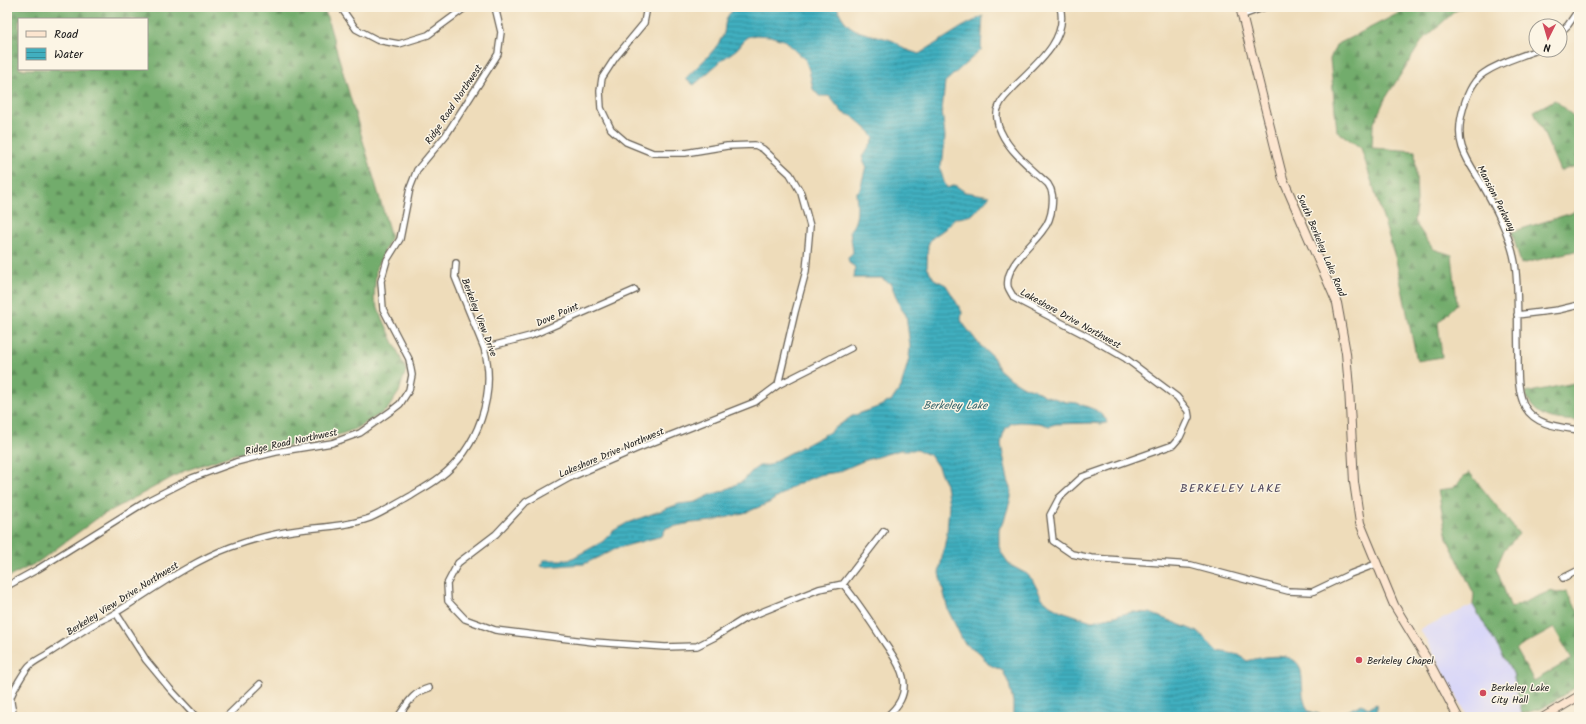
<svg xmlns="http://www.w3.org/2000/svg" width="1586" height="724" viewBox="0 0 1586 724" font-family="Kalam,sans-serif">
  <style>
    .built { fill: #d9d7f8 }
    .forest { fill: url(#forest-firs); stroke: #476444; fill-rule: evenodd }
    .water { fill: url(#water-rules); stroke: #2e666e }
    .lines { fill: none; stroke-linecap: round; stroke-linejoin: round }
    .stream { stroke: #41afbf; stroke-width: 2 }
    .street-casing { stroke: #665f53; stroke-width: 8 }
    .secondary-casing { stroke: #665f53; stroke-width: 10 }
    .street { stroke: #fff; stroke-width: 5.5 }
    .secondary { stroke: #fce5cf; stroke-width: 8 }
    .poi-dot { fill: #d1495b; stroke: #fcf5e5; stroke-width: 1.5 }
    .labels { text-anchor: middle; stroke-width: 3; stroke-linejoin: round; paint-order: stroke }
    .street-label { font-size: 10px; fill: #1c1c1c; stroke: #fcf5e5 }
    .poi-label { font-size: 10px; fill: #1c1c1c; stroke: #fcf5e5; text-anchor: start }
    .water-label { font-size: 11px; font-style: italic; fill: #2d5e65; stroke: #fcf5e5 }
    .quarter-label { font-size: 12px; letter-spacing: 1px; fill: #51495d; stroke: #fcf5e5 }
  </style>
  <defs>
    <pattern id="forest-firs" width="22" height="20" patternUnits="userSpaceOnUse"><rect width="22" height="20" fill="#72ac6c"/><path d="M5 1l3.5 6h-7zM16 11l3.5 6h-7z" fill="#5d8b58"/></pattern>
    <pattern id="water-rules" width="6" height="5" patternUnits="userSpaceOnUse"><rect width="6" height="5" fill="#41afbf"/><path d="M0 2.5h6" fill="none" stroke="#368e9a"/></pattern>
  </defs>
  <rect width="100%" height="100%" fill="#fcf5e5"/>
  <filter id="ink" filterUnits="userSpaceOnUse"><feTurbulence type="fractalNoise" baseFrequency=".025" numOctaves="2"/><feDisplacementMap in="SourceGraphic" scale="8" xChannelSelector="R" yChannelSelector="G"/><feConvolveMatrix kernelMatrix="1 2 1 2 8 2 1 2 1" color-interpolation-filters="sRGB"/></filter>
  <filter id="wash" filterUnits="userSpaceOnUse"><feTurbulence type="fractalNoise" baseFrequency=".012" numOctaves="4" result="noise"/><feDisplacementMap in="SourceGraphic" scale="16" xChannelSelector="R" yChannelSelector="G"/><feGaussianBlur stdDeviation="0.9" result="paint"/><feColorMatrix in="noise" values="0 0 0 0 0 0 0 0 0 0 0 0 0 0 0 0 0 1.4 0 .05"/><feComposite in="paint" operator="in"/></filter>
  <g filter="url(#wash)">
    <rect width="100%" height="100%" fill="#eedcba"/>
    <path class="built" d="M 1473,605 L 1513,673 L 1522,714 L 1505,717 L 1468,717 L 1420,629 Z"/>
    <path class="forest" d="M 7,7 L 324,7 L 391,237 L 376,269 L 374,299 L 406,370 L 399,392 L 387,410 L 355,429 L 330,438 L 301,444 L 235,454 L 184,471 L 99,517 L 38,562 L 7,578 ZM 19,19 L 147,19 L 147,69 L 19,69 Z
      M 1411,7 L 1464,7 L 1455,11 L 1422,41 L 1385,99 L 1373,125 L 1372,148 L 1415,151 L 1417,201 L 1414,221 L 1433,249 L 1452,255 L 1457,304 L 1438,323 L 1442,357 L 1417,361 L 1396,260 L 1361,148 L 1337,131 L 1330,59 L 1336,45 Z
      M 1555,100 L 1579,121 L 1579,165 L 1560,171 L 1534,111 Z
      M 1579,207 L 1579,250 L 1521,264 L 1512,232 L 1572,213 Z
      M 1579,382 L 1579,421 C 1554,419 1535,420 1525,393 Z
      M 1469,472 L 1519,534 L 1504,550 L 1496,568 L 1511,608 L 1550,591 L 1557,593 L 1566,592 L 1579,612 L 1579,685 L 1543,708 L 1522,714 L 1513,673 L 1473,605 L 1474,594 L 1447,538 L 1438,490 L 1453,488 ZM 1554,628 L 1572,659 L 1534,681 L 1516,649 Z"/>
    <path class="water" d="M 732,7 L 837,7 C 848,36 867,32 891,40 C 897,42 900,46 904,49 C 909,51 914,52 919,54 L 962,27 L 983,16 L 981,50 L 945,82 L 942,111 L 945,136 L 943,159 L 940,168 L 944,182 L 947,188 L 955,185 L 965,192 L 990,196 L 972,215 L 954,219 L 946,228 L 931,239 L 928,245 L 927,267 L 934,279 L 946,285 L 951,293 L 962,312 L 961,320 L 965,326 L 979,344 L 993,357 L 999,369 L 1008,377 L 1024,387 L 1033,389 L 1044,395 L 1066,402 L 1077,403 L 1096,410 L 1106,419 L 1107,423 L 1102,424 L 1091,423 L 1056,424 L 1049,426 L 1039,423 L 1020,422 L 1012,423 L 1006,428 L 1003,435 L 1001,444 L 1008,480 L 1011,488 L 1011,498 L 1004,521 L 999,529 L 999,547 L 1003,555 L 1010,565 L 1027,574 L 1032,579 L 1042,598 L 1050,605 L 1061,611 L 1092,621 L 1132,612 L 1150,613 L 1198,632 L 1219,651 L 1239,655 L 1247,661 C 1262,657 1297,649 1301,671 C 1304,687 1300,694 1308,711 L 1326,716 L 1342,713 L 1362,704 L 1368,708 L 1376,704 L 1377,709 L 1374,713 L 1376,717 L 1013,717 L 1013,702 L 1009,684 L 1003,671 L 988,664 L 980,653 L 964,643 L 948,610 L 939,573 L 947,533 L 949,505 L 946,485 L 938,467 L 930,455 L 917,450 L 900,450 L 863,461 L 838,472 L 819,475 L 795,485 L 769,503 L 747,512 L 713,521 L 691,523 L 666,528 L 662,536 L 618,548 L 584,564 L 544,567 L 540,566 L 544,560 L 569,560 L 602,542 L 613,531 L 627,523 L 679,504 L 696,502 L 710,495 L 723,491 L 743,481 L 752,471 L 759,466 L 770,465 L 775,461 L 828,433 L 852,416 L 878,407 L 892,400 L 901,387 L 909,358 L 910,346 L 906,315 L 900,307 L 891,284 L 881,278 L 854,278 L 855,267 L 849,263 L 848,258 L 853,252 L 850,230 C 859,221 857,205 856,193 L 860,189 L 866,166 L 862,157 L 874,139 L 870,132 L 852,116 L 843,113 L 829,96 L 819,96 L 813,89 L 809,70 L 805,59 L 797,53 L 786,41 L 770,36 L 756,35 L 747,37 L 737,49 L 722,60 L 694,85 L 685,79 C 697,66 713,54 721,39 C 728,29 721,21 732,11 Z"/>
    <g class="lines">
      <path class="stream" d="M 7,17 L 12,7"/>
    </g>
  </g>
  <g filter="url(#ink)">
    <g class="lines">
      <g class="street-casing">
        <path id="street" d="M 343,7 L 344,12 L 356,29 L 377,40 L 399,44 L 428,35 L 466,7
          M 647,7 L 644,23 L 615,58 L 602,78 L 600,91 L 601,108 L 611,129 L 626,142 L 653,153 L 685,153 L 727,146 L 755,145 L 763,149 L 790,174 L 801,193 L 810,226 L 806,271 L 795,312 L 778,385 L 755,402 L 636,449 L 569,478 L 526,502 L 496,534 L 458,563 L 447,584 L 448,601 L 465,619 L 495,630 L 593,642 L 665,647 L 697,646 L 715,637 L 744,619 L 819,589 L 843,584 C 858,602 871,622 884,642 C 891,653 900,664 903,677 C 907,695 898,707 886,717
          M 1060,7 C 1069,40 1035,66 1014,87 C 1009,93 1002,98 999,106 C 995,113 997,125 1001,132 C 1010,152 1032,169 1048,184 C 1053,191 1053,198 1052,207 C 1051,216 1049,223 1043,230 C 1033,245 1004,266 1008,287 C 1009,290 1012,294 1014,298 L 1087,336 L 1125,358 L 1177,397 L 1188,411 L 1189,417 L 1180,437 L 1173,445 L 1082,477 L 1059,498 L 1050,515 L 1053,541 L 1072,554 L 1091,558 L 1191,565 L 1288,591 L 1312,592 L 1350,574 L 1376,564
          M 1243,15 L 1265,7
          M 1560,33 L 1568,25 L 1579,9
          M 1537,50 C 1520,57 1500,62 1484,73 C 1466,85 1455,126 1462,147 C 1466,160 1474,171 1481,182 C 1495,207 1510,234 1515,263 C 1519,292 1517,324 1518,354 C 1518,371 1517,391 1525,407 C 1536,426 1560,427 1579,430
          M 1517,315 L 1558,310 L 1579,305
          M 484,348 L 530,336 L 635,290
          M 778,385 L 851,348
          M 1563,578 L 1579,570
          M 843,584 L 884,531
          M 7,586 L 38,569 L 147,501 L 192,478 L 236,462 L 276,452 L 332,443 L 360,433 L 391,411 L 400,404 L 409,390 L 412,375 L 409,359 L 383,309 L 381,281 L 387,260 L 400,239 L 410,188 L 417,170 L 446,135 L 498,54 L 501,32 L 495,7
          M 116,613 L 146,660 L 170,689 L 196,717
          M 14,717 C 13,711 10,703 11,697 C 13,690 24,672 29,666 C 34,661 43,657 49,653 C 65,643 80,632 96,623 C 103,619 110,617 117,612 C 154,589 190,562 231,547 C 253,539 275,533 299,530 C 322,527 348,526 370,518 C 384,512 398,503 411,496 C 420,490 430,485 439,478 C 478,449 497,394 484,348 L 455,277 L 456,263
          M 226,717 L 260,684
          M 398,717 C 408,703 412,693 429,688"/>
      </g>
      <g class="secondary-casing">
        <path id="secondary" d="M 1240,7 L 1283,179 L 1337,303 L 1346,353 L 1349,388 L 1354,482 L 1360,523 L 1394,605 L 1430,664 L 1458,717
          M 1544,717 L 1579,696"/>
      </g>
      <use href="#street" class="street"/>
      <use href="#secondary" class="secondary"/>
    </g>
  </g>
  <g class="poi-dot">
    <circle cx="1359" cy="660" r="4"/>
    <circle cx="1483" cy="693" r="4"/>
  </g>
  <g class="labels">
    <g class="street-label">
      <text transform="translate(453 104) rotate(-56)" y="4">Ridge Road Northwest</text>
      <text transform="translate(1497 198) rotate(63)" y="4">Mansion Parkway</text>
      <text transform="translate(1322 245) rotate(67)" y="4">South Berkeley Lake Road</text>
      <text transform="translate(557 314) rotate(-24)" y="4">Dove Point</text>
      <text transform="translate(480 317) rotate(69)" y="4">Berkeley View Drive</text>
      <text transform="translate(1071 318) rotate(29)" y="4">Lakeshore Drive Northwest</text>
      <text transform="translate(291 441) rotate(-12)" y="4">Ridge Road Northwest</text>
      <text transform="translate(611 452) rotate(-23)" y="4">Lakeshore Drive Northwest</text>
      <text transform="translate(122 598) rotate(-32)" y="4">Berkeley View Drive Northwest</text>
    </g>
    <g class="poi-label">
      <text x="1367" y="664">Berkeley Chapel</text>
      <text x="1491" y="691">Berkeley Lake<tspan x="1491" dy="12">City Hall</tspan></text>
    </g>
    <g class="water-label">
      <text x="955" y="409">Berkeley Lake</text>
    </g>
    <g class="quarter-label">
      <text x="1231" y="492">BERKELEY LAKE</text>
    </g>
  </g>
  <rect width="1586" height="724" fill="none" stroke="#fcf5e5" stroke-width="24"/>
  <rect x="18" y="18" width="130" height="52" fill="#fcf5e5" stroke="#a29e95"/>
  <rect x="26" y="31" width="20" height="6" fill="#fce5cf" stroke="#a29e95"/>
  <text x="54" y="38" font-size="12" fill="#1c1c1c">Road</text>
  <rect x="26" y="48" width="20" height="12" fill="url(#water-rules)" stroke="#a29e95"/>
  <text x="54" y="58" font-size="12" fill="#1c1c1c">Water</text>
  <g transform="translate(1548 38) rotate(185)"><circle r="19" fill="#fcf5e5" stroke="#a29e95"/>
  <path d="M0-3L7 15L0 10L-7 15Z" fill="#d1495b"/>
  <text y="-6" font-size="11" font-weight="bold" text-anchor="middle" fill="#1c1c1c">N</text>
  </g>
</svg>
